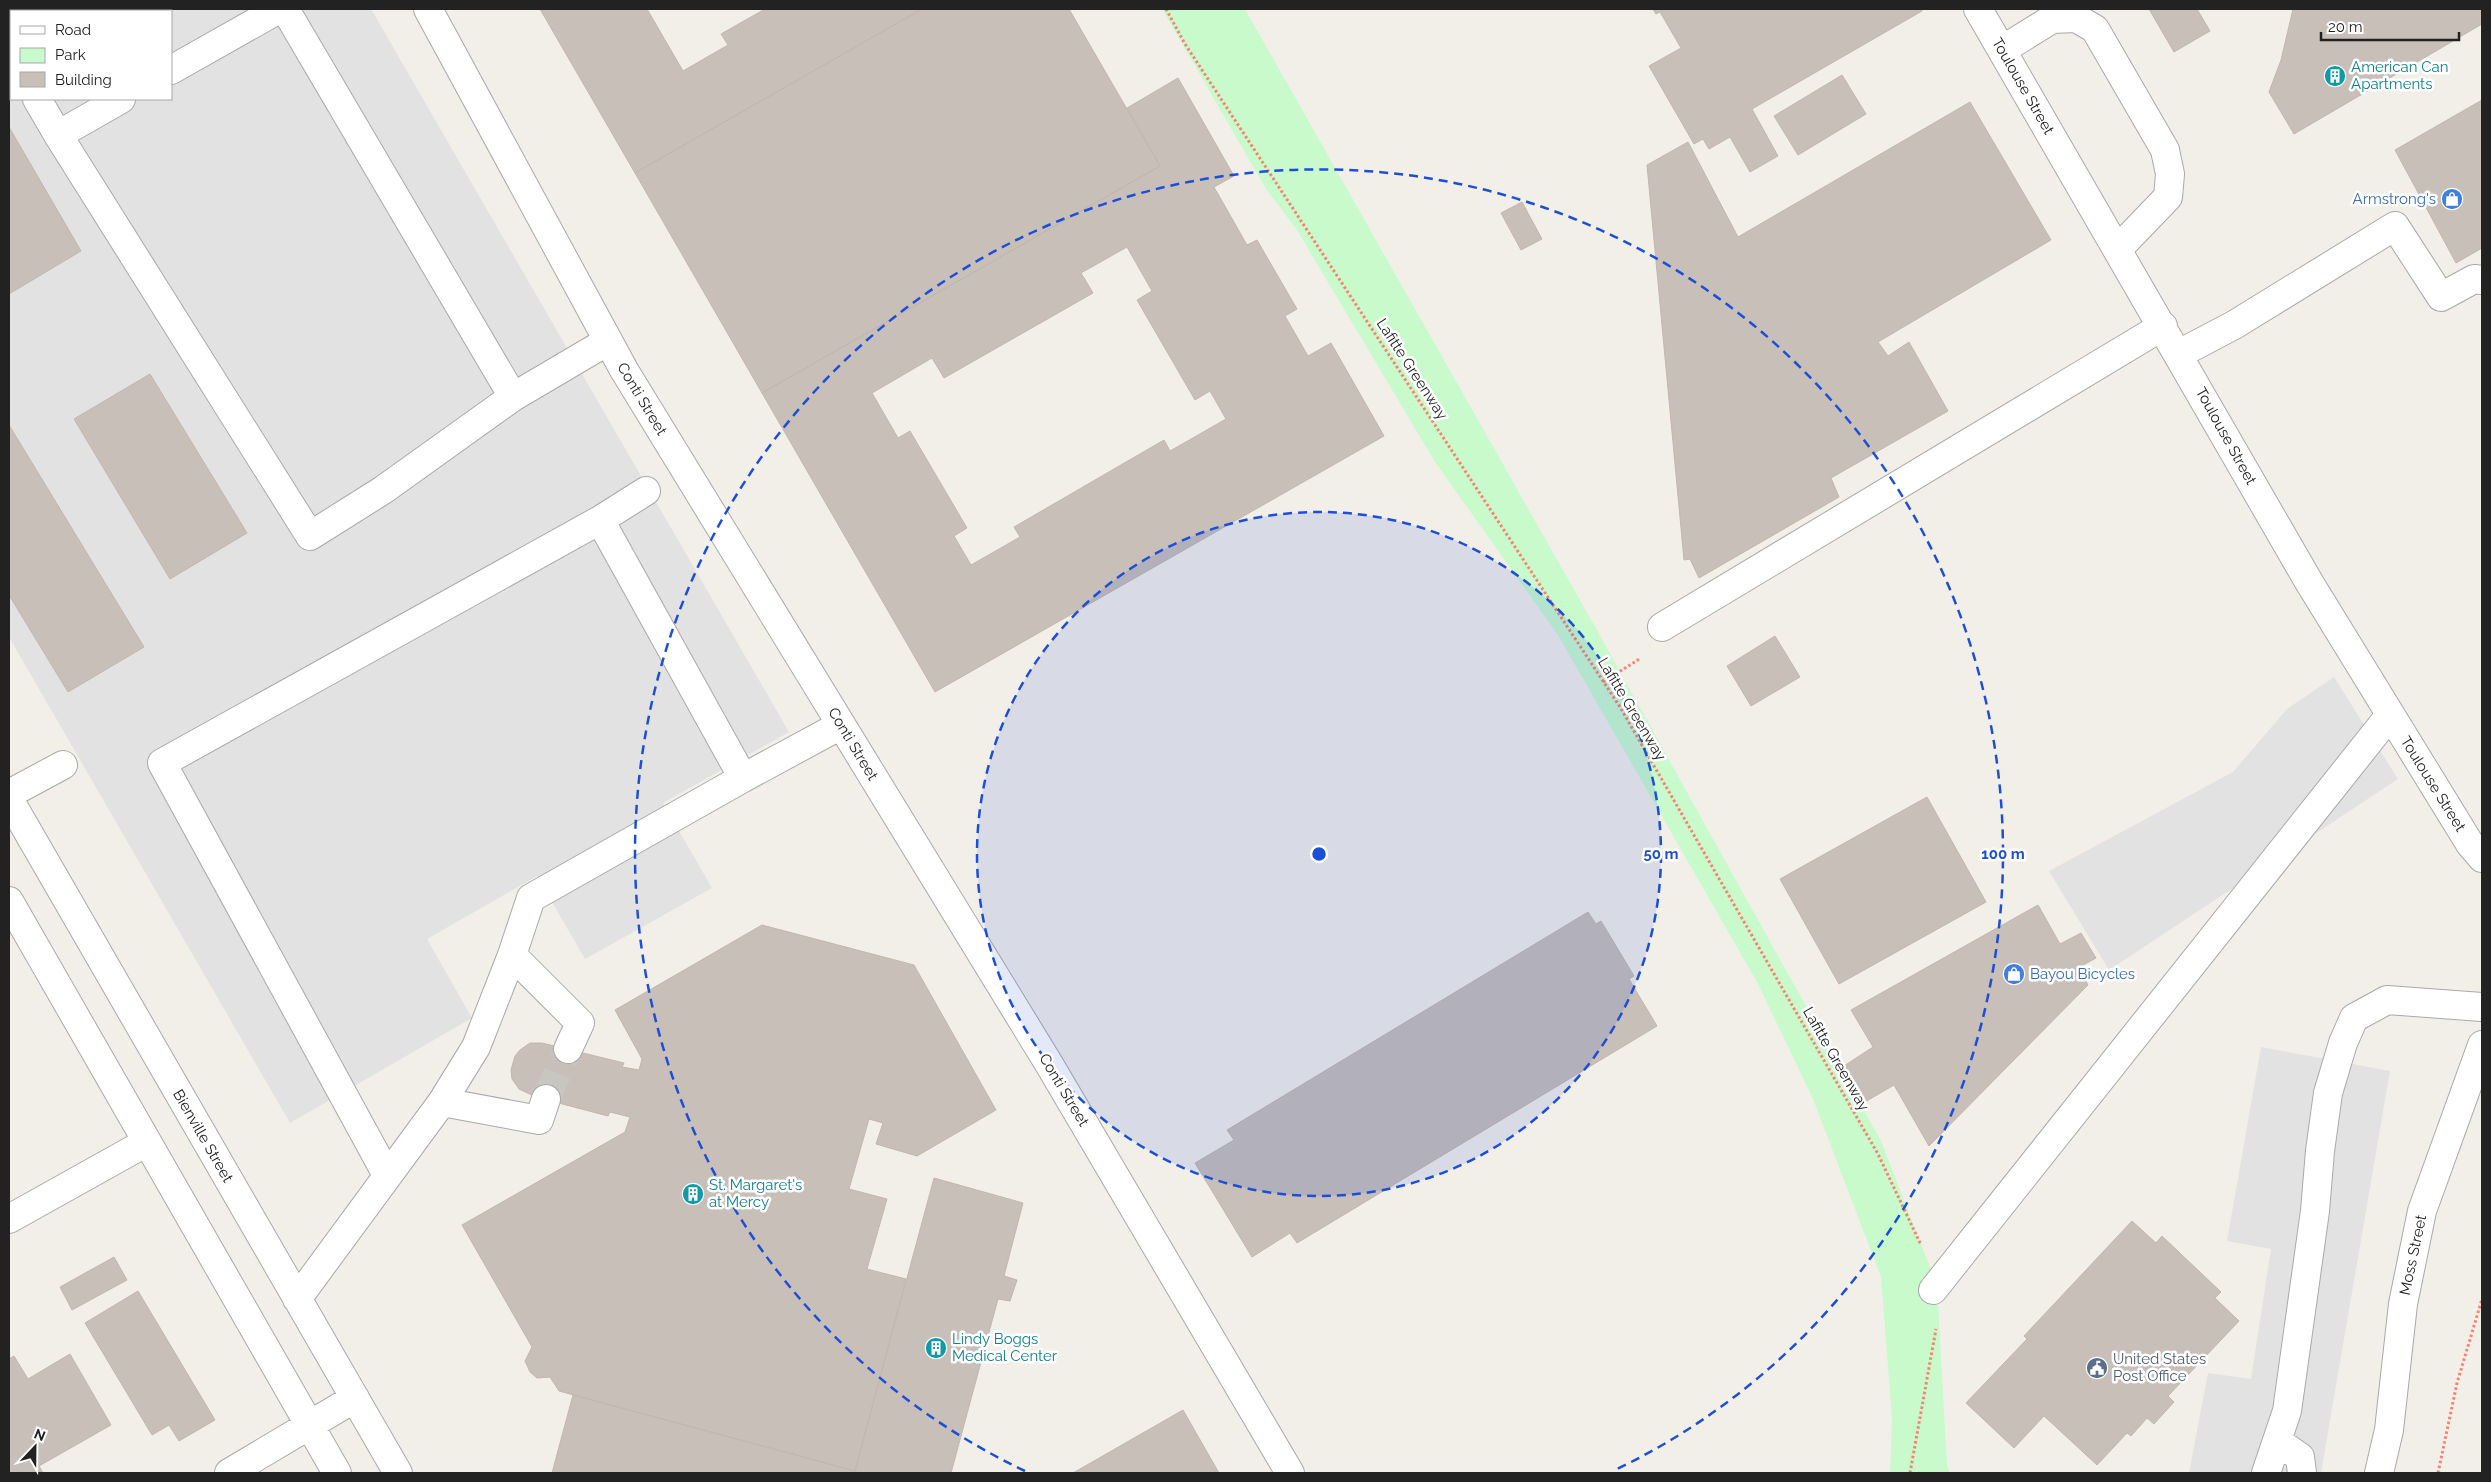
<svg xmlns="http://www.w3.org/2000/svg" width="2491" height="1482" viewBox="0 0 2491 1482" font-family="Raleway,sans-serif">
  <style>
    .park { fill: #c8facc }
    .parking { fill: #e2e2e2 }
    .building { fill: #c7bfb8; stroke: #c4b6ab; fill-rule: evenodd }
    .lines { fill: none; stroke-linecap: round; stroke-linejoin: round }
    .minor-tunnel { stroke: #c8c6c1; stroke-width: 28; stroke-dasharray: 28 14; stroke-linecap: butt }
    .minor-casing { stroke: #a9a9a9; stroke-width: 30 }
    .path { stroke: #fa8072; stroke-width: 3; stroke-dasharray: 2.5 2.5; stroke-linecap: butt }
    .minor { stroke: #fff; stroke-width: 28 }
    .ring { fill: none; stroke: #1d4ed8; stroke-width: 2.5; stroke-dasharray: 9 6 }
    .labels { text-anchor: middle; stroke-width: 5; stroke-linejoin: round; paint-order: stroke }
    .culture-label { font-size: 15px; fill: #0d838f; stroke: #fff; text-anchor: start }
    .street-label { font-size: 15px; fill: #222; stroke: #fff }
    .shop-label { font-size: 15px; fill: #366cbe; stroke: #fff; text-anchor: end }
    .service-label { font-size: 15px; fill: #4e5e75; stroke: #fff; text-anchor: start }
    .centre { fill: #1d4ed8; stroke: #fff; stroke-width: 2.5 }
    .ring-label { font-size: 15px; text-anchor: middle; font-weight: bold; fill: #1d4ed8; stroke: #fff; stroke-width: 5; stroke-linejoin: round; paint-order: stroke }
  </style>
  <rect width="100%" height="100%" fill="#f2efe9"/>
  <path class="park" d="M 1162,9 L 1245,9 L 1589,616 L 1881,1141 L 1937,1285 L 1947,1466 L 1950,1473 L 1890,1473 L 1892,1418 L 1881,1277 L 1813,1099 L 1758,984 L 1558,635 L 1435,462 L 1297,230 L 1266,189 Z"/>
  <path class="parking" d="M 101,9 L 371,9 L 789,732 L 663,803 L 712,888 L 585,959 L 537,876 L 427,939 L 472,1018 L 290,1123 L 9,637 L 9,61 L 11,60 L 11,99 L 171,99 L 171,11 L 96,11 Z
    M 2334,677 L 2398,779 L 2109,970 L 2049,871 L 2233,772 L 2287,709 Z
    M 2261,1047 L 2390,1071 L 2321,1473 L 2189,1473 L 2208,1373 L 2251,1379 L 2271,1249 L 2227,1241 Z"/>
  <path class="building" d="M 540,9 L 647,9 L 683,71 L 728,45 L 721,34 L 765,9 L 922,9 L 635,173 Z
    M 922,9 L 1069,9 L 1160,166 L 762,393 L 635,173 Z
    M 1653,9 L 1921,9 L 1922,11 L 1752,109 L 1778,156 L 1750,172 L 1730,137 L 1709,149 L 1703,139 L 1694,144 L 1649,66 L 1681,48 L 1660,12 L 1656,14 Z
    M 2149,9 L 2197,9 L 2210,31 L 2174,52 Z
    M 2293,9 L 2482,9 L 2482,24 L 2294,134 L 2269,92 L 2281,60 Z
    M 1842,75 L 1866,114 L 1798,155 L 1774,116 Z
    M 1178,78 L 1234,176 L 1214,187 L 1247,245 L 1257,240 L 1297,309 L 1285,316 L 1308,356 L 1331,343 L 1384,436 L 935,692 L 762,393 L 1160,166 L 1127,108 ZM 1127,247 L 1152,291 L 1137,300 L 1195,400 L 1210,391 L 1226,419 L 1170,451 L 1164,440 L 1014,527 L 1020,537 L 971,565 L 954,536 L 967,528 L 910,431 L 898,438 L 872,393 L 932,358 L 944,378 L 1093,293 L 1081,273 Z
    M 2482,100 L 2482,248 L 2456,263 L 2395,150 Z
    M 1970,102 L 2051,240 L 1878,342 L 1888,356 L 1909,342 L 1948,411 L 1831,478 L 1839,497 L 1699,578 L 1690,559 L 1684,560 L 1647,165 L 1688,142 L 1738,237 Z
    M 9,127 L 81,251 L 9,294 Z
    M 1522,202 L 1542,239 L 1521,250 L 1501,213 Z
    M 150,374 L 247,533 L 170,579 L 74,419 Z
    M 9,425 L 144,647 L 68,692 L 9,595 Z
    M 1775,636 L 1800,677 L 1751,706 L 1727,666 Z
    M 1927,797 L 1986,902 L 1839,984 L 1780,879 Z
    M 2038,905 L 2060,944 L 2081,933 L 2096,958 L 2078,968 L 2088,985 L 1929,1146 L 1894,1085 L 1865,1102 L 1844,1066 L 1873,1047 L 1851,1010 Z
    M 1588,912 L 1596,924 L 1601,921 L 1634,976 L 1629,979 L 1657,1026 L 1297,1243 L 1290,1233 L 1252,1257 L 1195,1163 L 1234,1140 L 1227,1130 Z
    M 762,925 L 914,965 L 996,1110 L 917,1156 L 876,1144 L 883,1123 L 869,1119 L 849,1189 L 887,1199 L 867,1269 L 906,1279 L 855,1471 L 559,1391 L 550,1377 L 537,1378 L 530,1372 L 525,1361 L 532,1347 L 462,1225 L 625,1132 L 630,1117 L 610,1112 L 608,1116 L 536,1097 L 519,1089 L 512,1079 L 511,1070 L 515,1056 L 520,1050 L 530,1043 L 542,1043 L 624,1063 L 622,1067 L 639,1070 L 642,1059 L 615,1010 Z
    M 934,1178 L 1023,1203 L 1004,1276 L 1017,1280 L 1010,1301 L 998,1299 L 951,1473 L 552,1473 L 573,1395 L 855,1471 Z
    M 2132,1221 L 2156,1243 L 2162,1236 L 2221,1292 L 2215,1298 L 2239,1321 L 2168,1396 L 2174,1402 L 2154,1424 L 2147,1418 L 2131,1436 L 2127,1433 L 2097,1465 L 2044,1416 L 2014,1448 L 1966,1403 L 2027,1339 L 2024,1336 Z
    M 114,1257 L 127,1280 L 72,1310 L 60,1287 Z
    M 138,1291 L 215,1420 L 179,1441 L 169,1425 L 152,1435 L 85,1323 Z
    M 70,1354 L 111,1425 L 39,1466 L 43,1473 L 9,1473 L 9,1359 L 14,1356 L 28,1379 Z
    M 1183,1410 L 1219,1473 L 1073,1473 Z"/>
  <g class="lines">
    <path class="minor-tunnel" d="M 546,1099 L 568,1049"/>
    <g class="minor-casing">
      <path id="minor" d="M 285,9 L 513,397
        M 428,9 L 624,370 L 1049,1064 L 1290,1473
        M 1978,9 L 2309,582 L 2470,844 L 2482,858
        M 9,49 L 11,54
        M 2002,50 L 2052,19 L 2076,18 L 2095,29 L 2165,150 L 2170,174 L 2168,197 L 2118,249
        M 171,70 L 279,9
        M 37,99 L 58,135
        M 121,99 L 58,135 L 310,536 L 383,490 L 513,397 L 608,341
        M 2179,354 L 2234,325 L 2395,226 L 2441,297 L 2474,279 L 2482,280
        M 600,520 L 646,491
        M 1662,627 L 2163,326
        M 743,778 L 841,725
        M 9,794 L 63,765
        M 9,799 L 398,1473
        M 9,901 L 337,1473
        M 512,955 L 580,1023 L 568,1049
        M 442,1102 L 539,1120 L 546,1099
        M 9,1219 L 147,1142
        M 1933,1290 L 2390,715
        M 297,1299 L 442,1102 L 476,1047 L 512,955 L 531,898 L 743,778 L 600,520 L 162,763 L 387,1175
        M 2277,1441 L 2300,1457 L 2302,1473
        M 229,1473 L 355,1398
        M 2266,1473 L 2287,1411 L 2315,1211 L 2320,1151 L 2328,1093 L 2343,1043 L 2354,1018 L 2387,1000 L 2482,1007
        M 2379,1473 L 2389,1430 L 2403,1304 L 2422,1211 L 2482,1045"/>
    </g>
    <path class="path" d="M 1166,9 L 1185,44 L 1620,707 L 1878,1154 L 1921,1245
      M 1603,682 L 1641,658
      M 1910,1473 L 1936,1329
      M 2438,1473 L 2457,1383 L 2482,1299"/>
    <use href="#minor" class="minor"/>
  </g>
  <circle cx="1319" cy="854" r="342" fill="#1d4ed8" fill-opacity=".12"/>
  <g class="ring">
    <circle cx="1319" cy="854" r="342"/>
    <path d="M1025 1471A684 684 0 1 1 1613 1471"/>
  </g>
  <defs>
    <g id="building-disc" transform="scale(1.125)"><circle r="9.5" fill="#0f9aa8" stroke="#fff"/><path d="M-4-6H4V6H1V3H-1V6H-4ZM-2.5-4.3h1.7v1.8h-1.7ZM.8-4.3h1.7v1.8H.8ZM-2.5-1h1.7V.8h-1.7ZM.8-1h1.7V.8H.8Z" fill="#fff"/></g>
    <g id="shop-disc" transform="scale(1.125)"><circle r="9.5" fill="#3f7fe0" stroke="#fff"/><path d="M-5-2.5h2.3a2.7 3.5 0 0 1 5.4 0H5L5.5 6h-11ZM-1.5-2.5h3a1.5 2.3 0 0 0-3 0Z" fill="#fff"/></g>
    <g id="civic-disc" transform="scale(1.125)"><circle r="9.5" fill="#5c6f8a" stroke="#fff"/><path d="M-.6-6.5H3V-4.5H.6V-3L4-1V1h2V6H-6V1h2V-1L-.6-3ZM-1.2 2.5V6h2.4V2.5Z" fill="#fff"/></g>
  </defs>
  <g fill-rule="evenodd">
    <use href="#building-disc" x="2335" y="76"/>
    <use href="#shop-disc" x="2452" y="199"/>
    <use href="#shop-disc" x="2014" y="974"/>
    <use href="#building-disc" x="693" y="1194"/>
    <use href="#building-disc" x="936" y="1348"/>
    <use href="#civic-disc" x="2097" y="1368"/>
  </g>
  <g class="labels">
    <g class="culture-label">
      <text x="2351" y="72">American Can<tspan x="2351" dy="17">Apartments</tspan></text>
      <text x="709" y="1190">St. Margaret's<tspan x="709" dy="17">at Mercy</tspan></text>
      <text x="952" y="1344">Lindy Boggs<tspan x="952" dy="17">Medical Center</tspan></text>
    </g>
    <g class="street-label">
      <text transform="translate(2023 86) rotate(60)" y="5">Toulouse Street</text>
      <text transform="translate(1412 369) rotate(57)" y="5">Lafitte Greenway</text>
      <text transform="translate(642 399) rotate(59)" y="5">Conti Street</text>
      <text transform="translate(2226 436) rotate(61)" y="5">Toulouse Street</text>
      <text transform="translate(1632 709) rotate(59)" y="5">Lafitte Greenway</text>
      <text transform="translate(853 744) rotate(59)" y="5">Conti Street</text>
      <text transform="translate(2433 784) rotate(58)" y="5">Toulouse Street</text>
      <text transform="translate(1836 1059) rotate(60)" y="5">Lafitte Greenway</text>
      <text transform="translate(1064 1090) rotate(59)" y="5">Conti Street</text>
      <text transform="translate(203 1136) rotate(60)" y="5">Bienville Street</text>
      <text transform="translate(2413 1255) rotate(-78)" y="5">Moss Street</text>
    </g>
    <g class="shop-label">
      <text x="2436" y="204">Armstrong's</text>
      <text x="2030" y="979" text-anchor="start">Bayou Bicycles</text>
    </g>
    <g class="service-label">
      <text x="2113" y="1364">United States<tspan x="2113" dy="17">Post Office</tspan></text>
    </g>
  </g>
  <circle cx="1319" cy="854" r="8" class="centre"/>
  <g class="ring-label">
    <text x="1661" y="859">50 m</text>
    <text x="2003" y="859">100 m</text>
  </g>
  <rect width="2491" height="1482" fill="none" stroke="#222222" stroke-width="20"/>
  <rect x="10" y="10" width="162" height="90" fill="#ffffff" stroke="#a7a7a7"/>
  <rect x="20" y="26" width="25" height="8" fill="#ffffff" stroke="#a7a7a7"/>
  <text x="55" y="35" font-size="15" fill="#222222">Road</text>
  <rect x="20" y="48" width="25" height="15" fill="#c8facc" stroke="#a7a7a7"/>
  <text x="55" y="60" font-size="15" fill="#222222">Park</text>
  <rect x="20" y="72" width="25" height="15" fill="#c7bfb8" stroke="#a7a7a7"/>
  <text x="55" y="85" font-size="15" fill="#222222">Building</text>
  <g transform="translate(35 1447) rotate(22)" stroke="#ffffff" stroke-width="4" paint-order="stroke">
  <path d="M0-4L9 19L0 12L-9 19Z" fill="#222222"/>
  <text y="-8" font-size="14" font-weight="bold" text-anchor="middle" fill="#222222">N</text>
  </g>
  <path d="M2321 32v8h138v-8" fill="none" stroke="#222222" stroke-width="2.5"/>
  <text x="2328" y="32" font-size="15" fill="#222222" stroke="#ffffff" stroke-width="4" paint-order="stroke">20 m</text>
</svg>
